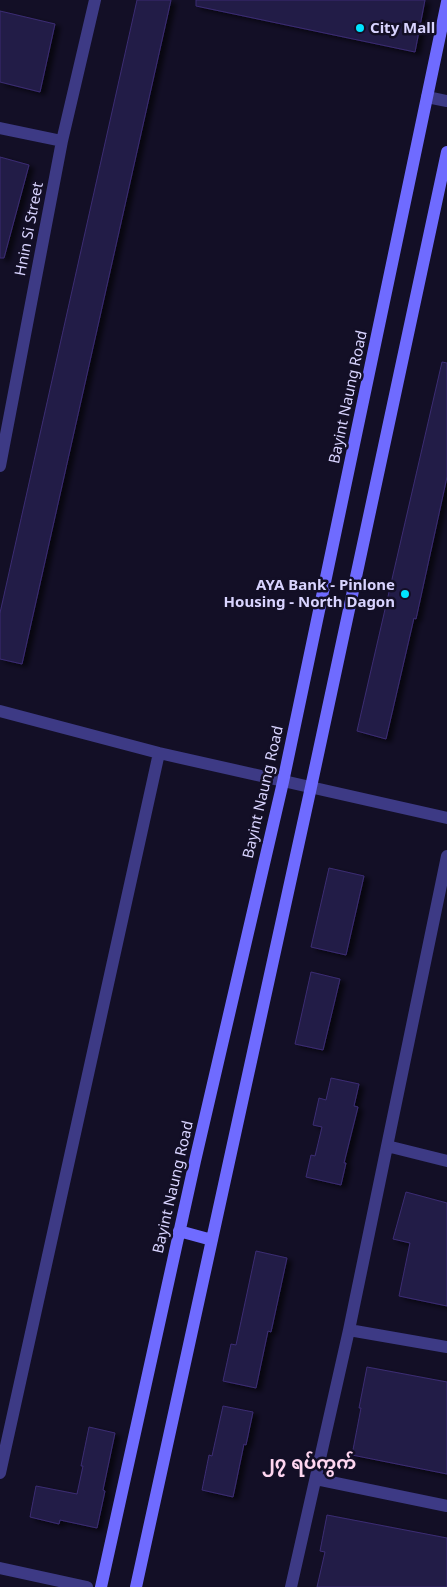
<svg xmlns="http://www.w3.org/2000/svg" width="447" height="1587" viewBox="0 0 447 1587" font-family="'Noto Sans','Noto Sans Myanmar',sans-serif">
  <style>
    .building { fill: #241b47; stroke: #3b2d73; filter: url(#shadow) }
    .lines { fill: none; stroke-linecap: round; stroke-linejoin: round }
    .street { stroke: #3d3a85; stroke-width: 12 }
    .secondary { stroke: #6f6bff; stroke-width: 12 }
    .poi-dot { fill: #00e5ff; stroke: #130f26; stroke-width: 2 }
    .labels { text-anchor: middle; stroke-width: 5; stroke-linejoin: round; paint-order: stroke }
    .poi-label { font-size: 15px; font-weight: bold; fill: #d9d4ff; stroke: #130f26; text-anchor: start }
    .street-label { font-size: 15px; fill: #d9d4ff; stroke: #130f26 }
    .quarter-label { font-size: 18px; font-weight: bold; fill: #ffd6f0; stroke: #130f26 }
  </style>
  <defs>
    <filter id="shadow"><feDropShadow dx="5" dy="3" stdDeviation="2.5" flood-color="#0009"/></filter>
  </defs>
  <rect width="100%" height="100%" fill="#130f26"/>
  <path class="building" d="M 137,0 L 171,0 L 22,664 L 0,659 L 0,613 Z
    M 196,0 L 425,0 L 415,52 L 196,6 Z
    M 0,11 L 55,24 L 40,92 L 0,82 Z
    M 0,157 L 29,165 L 4,258 L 0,258 Z
    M 442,362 L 447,363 L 447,477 L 416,619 L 414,618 L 386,739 L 357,731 Z
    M 329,868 L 364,876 L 346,955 L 311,947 Z
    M 311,972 L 340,979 L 323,1050 L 295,1044 Z
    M 331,1078 L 359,1084 L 354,1106 L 358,1107 L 344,1163 L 346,1163 L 341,1185 L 306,1177 L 311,1155 L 315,1156 L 322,1127 L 313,1125 L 319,1098 L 326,1100 Z
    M 406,1192 L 447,1203 L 447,1306 L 399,1296 L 410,1243 L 393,1239 Z
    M 256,1251 L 287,1258 L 271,1332 L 268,1331 L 256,1388 L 223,1381 L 231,1344 L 236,1345 Z
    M 367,1367 L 447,1382 L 447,1474 L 352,1455 L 361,1408 L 359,1408 Z
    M 223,1406 L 253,1412 L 246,1445 L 244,1444 L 233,1497 L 202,1490 L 209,1455 L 212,1456 Z
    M 89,1427 L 115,1433 L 103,1490 L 105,1491 L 97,1528 L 60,1520 L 59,1524 L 30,1517 L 36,1486 L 77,1494 L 83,1466 L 81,1466 Z
    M 327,1515 L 447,1538 L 447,1587 L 317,1587 L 325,1552 L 320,1551 Z"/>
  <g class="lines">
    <path class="street" d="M 427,97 L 447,101
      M 0,128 L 62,141
      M 0,466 L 62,141 L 95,0
      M 0,711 L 159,753 L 447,818
      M 387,1146 L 447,1161
      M 349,1330 L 447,1347
      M 0,1473 L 159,753
      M 316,1479 L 447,1506
      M 0,1568 L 87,1587
      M 291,1587 L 349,1330 L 447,856"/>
    <path class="secondary" d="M 179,1231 L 212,1240
      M 101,1587 L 195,1161 L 283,782 L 447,2
      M 136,1587 L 311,787 L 447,152"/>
  </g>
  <g class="poi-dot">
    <circle cx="360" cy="28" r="5"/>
    <circle cx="405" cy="594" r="5"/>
  </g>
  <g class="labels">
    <g class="poi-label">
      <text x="370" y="33">City Mall</text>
      <text x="395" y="590" text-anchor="end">AYA Bank - Pinlone<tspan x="395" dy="17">Housing - North Dagon</tspan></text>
    </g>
    <g class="street-label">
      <text transform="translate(29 229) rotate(-79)" y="5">Hnin Si Street</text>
      <text transform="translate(348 397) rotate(-78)" y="5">Bayint Naung Road</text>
      <text transform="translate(263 792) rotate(-77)" y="5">Bayint Naung Road</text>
      <text transform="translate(173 1187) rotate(-77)" y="5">Bayint Naung Road</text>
    </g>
    <g class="quarter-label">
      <text x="309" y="1469">၂၇ ရပ်ကွက်</text>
    </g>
  </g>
</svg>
